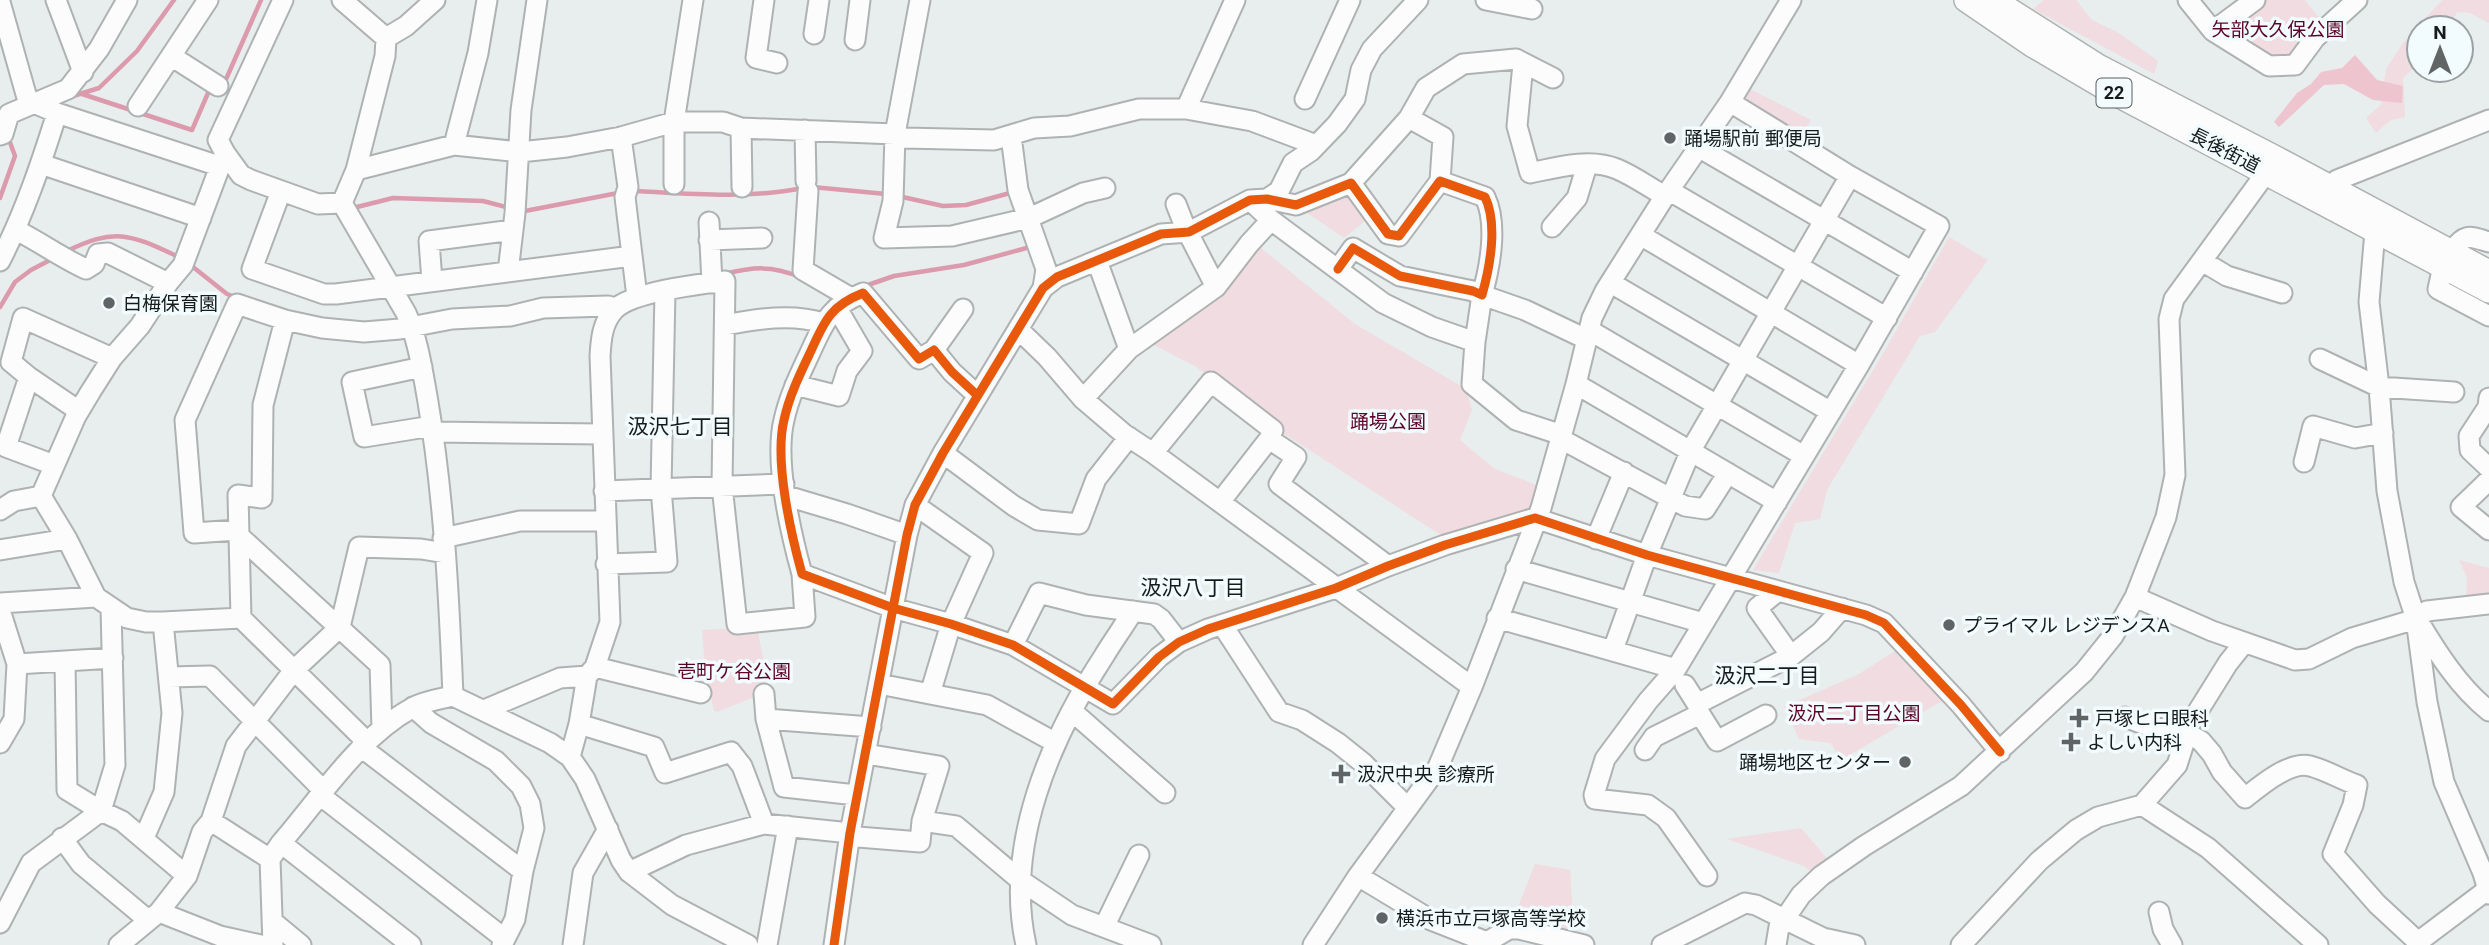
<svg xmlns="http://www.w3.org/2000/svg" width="2489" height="945" viewBox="0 0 2489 945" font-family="Roboto,'Noto Sans JP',sans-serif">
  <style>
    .green { fill: #f0dce1 }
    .forest { fill: #eec5cf }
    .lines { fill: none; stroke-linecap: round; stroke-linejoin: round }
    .stream { stroke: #dc9aad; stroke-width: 4.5 }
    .minor-casing { stroke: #aeb2b2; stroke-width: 23 }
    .major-casing { stroke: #aeb2b2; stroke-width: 26 }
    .minor { stroke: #fcfcfc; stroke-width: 19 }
    .major { stroke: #fcfcfc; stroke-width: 23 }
    .cycleway-casing { stroke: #f2fbfd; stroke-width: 13 }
    .cycleway { stroke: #e8590c; stroke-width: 9 }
    .poi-dot { fill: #606464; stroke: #f2fbfd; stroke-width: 2.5 }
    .labels { text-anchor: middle; stroke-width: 7; stroke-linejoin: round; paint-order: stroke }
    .shield { fill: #f2fbfd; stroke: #595e5f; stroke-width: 2 }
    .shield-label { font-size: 18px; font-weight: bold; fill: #171b1b }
    .park-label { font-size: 19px; fill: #5c032a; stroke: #f2fbfd }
    .poi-label { font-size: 19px; fill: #171b1b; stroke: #f2fbfd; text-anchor: start }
    .street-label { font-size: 19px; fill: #171b1b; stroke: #f2fbfd }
    .neighbourhood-label { font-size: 21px; fill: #171b1b; stroke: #f2fbfd }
  </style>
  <rect width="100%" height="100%" fill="#e8eded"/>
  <path class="green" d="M 2044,0 L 2076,0 L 2092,20 L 2119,33 L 2158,61 L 2154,74 L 2033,9 Z
    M 2265,0 L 2305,0 L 2323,23 L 2291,60 L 2271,59 L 2228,29 Z
    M 2442,0 L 2489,0 L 2489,23 L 2470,13 L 2457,12 L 2448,28 L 2419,28 L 2419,63 L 2403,78 L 2405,117 L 2391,120 L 2376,133 L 2366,118 L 2381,105 L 2386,69 L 2403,43 Z
    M 1748,88 L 1811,120 L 1803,134 L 1741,101 Z
    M 1349,188 L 1370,217 L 1344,238 L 1300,208 Z
    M 1949,237 L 1988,260 L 1935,332 L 1920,336 L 1827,490 L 1820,519 L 1795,523 L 1779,573 L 1753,570 L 1887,347 Z
    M 1257,245 L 1355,324 L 1466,389 L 1472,410 L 1460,440 L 1495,469 L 1539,486 L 1532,513 L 1447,539 L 1283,433 L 1276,424 L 1195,366 L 1148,342 L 1183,321 L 1228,288 Z
    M 2459,560 L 2489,568 L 2489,596 L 2466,598 L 2467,577 Z
    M 757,627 L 769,691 L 717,712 L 714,711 L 711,695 L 707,690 L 702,630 Z
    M 1898,649 L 1947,698 L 1841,760 L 1831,743 L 1799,739 L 1784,707 L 1859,674 Z
    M 1801,828 L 1830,862 L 1814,874 L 1804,866 L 1727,839 Z
    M 1535,864 L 1570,870 L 1574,932 L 1514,917 Z"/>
  <path class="forest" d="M 2355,55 L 2377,80 L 2403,86 L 2402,103 L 2373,100 L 2344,84 L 2324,85 L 2279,127 L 2274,122 L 2297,93 L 2311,84 L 2321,72 L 2342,68 Z"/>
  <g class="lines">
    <path class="stream" d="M 223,86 L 261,0
      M 82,94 L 192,130 L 208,93 L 214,92
      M 70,97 L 99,88 L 137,51 L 174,0
      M 812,187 L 886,194
      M 637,191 C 692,194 748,199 803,188
      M 898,196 L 943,206 L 966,205 L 1010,193
      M 0,198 L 15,156 L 8,137
      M 353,208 L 393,198 L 483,201 L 510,208
      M 519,210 L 525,211 L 618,193
      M 65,252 C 117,226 131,235 181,258
      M 188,263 L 227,294 L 235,297
      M 724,274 C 753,267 771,265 800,277
      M 865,286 L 894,276 L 964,265 L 1030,247
      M 0,307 L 15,282 L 31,270 L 54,258"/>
    <g class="minor-casing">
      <path id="minor" d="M 56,0 L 83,72
        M 342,0 L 386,38
        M 764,0 L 756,58 L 777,63
        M 920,0 L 895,134 L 893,201 L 884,238 L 952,236 L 1029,218 L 1083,193 L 1105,188
        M 1486,0 L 1532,9
        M 2188,0 L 2213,31 L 2255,0
        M 0,2 L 29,105
        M 2213,31 L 2269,66 L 2295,65 L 2315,38 L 2357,0
        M 814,34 L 819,0
        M 386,38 L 406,26 L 435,0
        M 855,40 L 860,0
        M 171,56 L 218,86
        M 1523,64 L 1517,126 L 1530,173 C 1558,167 1590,158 1617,169 C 1634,176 1650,188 1665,196
        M 1305,99 L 1350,0
        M 34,103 L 57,113 L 219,166
        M 138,106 L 208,0
        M 1186,109 L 1235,0
        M 1409,118 L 1426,88 L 1463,64 L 1516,59 L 1553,78
        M 741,128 L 742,187
        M 805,130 L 806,181
        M 0,135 L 3,134 L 9,114 L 68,89 L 99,49 L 127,0
        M 1011,136 L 1018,190 L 1046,269 L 1043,288
        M 621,137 L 628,187 L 625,197 L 637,297
        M 454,145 L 478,53 L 487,0
        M 1700,148 L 1913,272
        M 225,153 L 241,175 L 251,180 L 318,204 L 342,203
        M 41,164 L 201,218
        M 356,170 L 454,145 L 520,152 L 567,147 L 621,137 L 674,122 L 723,122 L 741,128 L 895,134 L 904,138 L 994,140 L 1034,128 L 1070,126 L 1139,109 L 1186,109 L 1252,121 L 1316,145
        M 1351,183 L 1409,118 L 1443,137 L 1440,181
        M 674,184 L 674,122 L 693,0
        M 2332,188 L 2337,180 L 2489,120
        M 281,191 L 252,269 L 324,294 L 336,294 L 632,256
        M 808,191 L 803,270 L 851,298
        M 1670,191 L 1887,318
        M 1267,199 L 1279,191 L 1293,163 L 1311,151 L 1337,124 L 1355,99 L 1361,70 L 1372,49 L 1418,0
        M 1250,200 L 1271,220 L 1383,303 L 1432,327 L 1475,342 L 1482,295 L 1525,310 L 1586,339
        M 342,203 L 406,313 C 418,339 422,369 427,396 C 444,495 449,596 453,696
        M 342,203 L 356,170 L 385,56 L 386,38
        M 1176,204 L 1185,227 L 1216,287
        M 2381,219 L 2375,231 L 2369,302 L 2379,387 L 2387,491 L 2404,582 L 2416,619 L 2427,702 L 2444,782 L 2483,873 L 2489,894
        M 709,222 L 712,283
        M 1552,227 L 1577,198 L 1587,165
        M 16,230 C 40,242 62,258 86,269 L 94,264 L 98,254 L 108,253 L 168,283
        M 1642,236 L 1859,365
        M 709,240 L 762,238
        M 2452,251 C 2465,233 2469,236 2489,242
        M 0,261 C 24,214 41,164 57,113
        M 1097,261 L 1129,349
        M 2202,261 L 2227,276 L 2282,293
        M 2443,266 L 2438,289 L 2489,316
        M 508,272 L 515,213 L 521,110 L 537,0
        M 432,281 L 429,241 L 513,230
        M 1611,283 L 1831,412
        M 725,325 C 756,319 792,313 823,323
        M 1018,329 L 1047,357 L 1083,399 L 1124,434 L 1153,453 L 1472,687
        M 1589,330 L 1804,456
        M 1475,342 L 1472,384 L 1516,420 L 1562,435
        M 934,350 L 963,309
        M 2320,359 L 2379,387 L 2454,392
        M 422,367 L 352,382 L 364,437 L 432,426
        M 29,377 L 79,411
        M 1576,384 L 1777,502
        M 795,385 L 839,396 L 847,371 L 862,351 L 837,308
        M 977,395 L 952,372 L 934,350 L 919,359 L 863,293 C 828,307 824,323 809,355 C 799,376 789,397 784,420 C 774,461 791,534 802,574 L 893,608 L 951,624 L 1013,645 L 1113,704 L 1159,657 L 1179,642 L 1208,629 L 1336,588 L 1388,566 L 1445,545 L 1535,518 L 1647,555 L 1866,615 L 1884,623 L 1961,705 L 2000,752
        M 2489,398 L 2488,407 L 2469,436 L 2470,450 L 2489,468
        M 1083,399 L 1129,349 L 1216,287 L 1249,244 L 1271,220
        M 434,432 L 602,434
        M 1269,439 L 1296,457 L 1279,484 L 1388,566
        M 1561,439 L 1685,506 L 1705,509 L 1728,473
        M 943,453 L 1014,506 L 1038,520 L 1079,524 L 1096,479 L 1129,437
        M 1153,453 L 1211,382 L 1273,430 L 1269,439 L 1220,502
        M 2304,462 L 2313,426 L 2355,438 L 2383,433
        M 54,465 L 6,447 L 29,377 L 11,362 L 23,318 L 112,358
        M 2489,480 L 2461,507 L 2489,530
        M 604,491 L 784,484
        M 41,496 L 76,416 L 91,391 L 112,358 L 140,326 L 168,283 L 183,265 L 225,153 L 218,140 L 283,0
        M 41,496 L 67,539 L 96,597 L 127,618 L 146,622 L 163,622 L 241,618 L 367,742
        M 787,496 L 847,514 L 907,535
        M 915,505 L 983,553 L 951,624 L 930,694 L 987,705 L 1056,743
        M 0,510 L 14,501 L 41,496
        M 237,530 L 194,533 L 185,420 L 237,304 L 285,320 L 322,328 L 364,332 L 400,329 L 452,319 L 510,316 L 543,308 L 608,306 L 615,308
        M 238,535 L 380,665 L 382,729
        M 443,538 L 520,521 L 605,521
        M 1596,539 L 1624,472
        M 0,550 L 67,539
        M 606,564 L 667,562 L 661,488 L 665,291
        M 1516,569 L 1703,623
        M 1778,591 L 1757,608 L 1791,656
        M 2135,597 L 2212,631 L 2295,660 L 2309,659 L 2352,638 L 2416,619 L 2427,611 L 2489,604
        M 0,603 L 96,597
        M 111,608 L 115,765 L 101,811 L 122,821 L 187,876
        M 0,610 L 17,664 L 14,719 L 0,743
        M 241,618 L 238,495 L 262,498 L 263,405 L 285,320
        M 1497,618 L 1676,669
        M 2419,622 C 2438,654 2460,688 2489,711
        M 1223,626 L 1279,712 L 1302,720 L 1338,743 L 1363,763 L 1408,808
        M 1013,645 L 1039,593 L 1086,605 L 1154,614 L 1161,619 L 1179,642
        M 1613,650 L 1647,555 L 1691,450 L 1850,176
        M 17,664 L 113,658
        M 595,667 L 701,693
        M 169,677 L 210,676 L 324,791
        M 879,684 L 930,694
        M 1685,685 L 1697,704 L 1791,656 L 1821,632 L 1842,608
        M 764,694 L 766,719 L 784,787 L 856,795
        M 413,707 L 431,723 L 496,761 L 521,786 L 530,804 L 534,828 L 523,871 L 515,919 L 502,945
        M 484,710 L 560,678 L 587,676
        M 1073,712 L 1165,793
        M 2125,717 L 2151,727 L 2187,733 L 2201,741 L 2212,754 L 2222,772 L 2245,798 C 2260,786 2289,761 2310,766 C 2326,770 2342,780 2357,785 L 2353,805 L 2333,854 L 2377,904 L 2418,942 L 2487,890
        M 766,719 L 871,727
        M 579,724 L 654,747 L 665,773 L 731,752 L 742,766 L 764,824
        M 361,747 L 523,871
        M 1645,750 L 1654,737 L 1700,714 L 1717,741 L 1766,715
        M 866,754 L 939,766 L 922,821
        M 570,757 L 579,724 L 587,676 L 595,667 L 610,622 L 600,356 C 601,340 602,323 614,310 C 631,292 700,284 725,281 L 722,486 L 737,624 L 805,617 L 802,574
        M 321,796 L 505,939
        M 2142,805 L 2208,848 L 2318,945
        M 211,821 L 270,859
        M 62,838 L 81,864 L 148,920
        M 144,838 L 164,792 L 172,713 L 163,622
        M 281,843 L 411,945
        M 629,872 L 686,845 L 764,824 L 850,833 L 858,837 L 920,842 L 922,821 L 956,826 L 1020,880 L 1072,915 L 1151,945
        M 1358,876 L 1431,920 L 1487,942 L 1509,929 L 1519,929 L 1584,945
        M 1707,876 L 1666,818 L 1648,805 L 1595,799 L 1594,795 L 1605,759 L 1648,701 L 1676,669 L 1859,365 L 1939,226 L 1850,176 L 1730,102
        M 159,912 L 220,936 L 261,945
        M 2159,912 L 2163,929 L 2172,945
        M 272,921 L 301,945
        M 0,923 L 31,863 L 101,811 L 67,790 L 65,661
        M 1104,927 L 1139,855
        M 119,945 L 159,912 L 187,876 L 202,832 L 211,821 L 236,746 L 294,670 L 340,627 L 359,547 L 421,549 L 445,553
        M 273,945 L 270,859 L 281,843 C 320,798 359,737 412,708 C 424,701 440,699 453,696 L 550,743 L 570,757 L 585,779 L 621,860 L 629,872 L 672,905 L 748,945
        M 573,945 L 583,873 L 608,829
        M 767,945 L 788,826
        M 834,945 L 850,833 L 907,535 L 915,505 L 943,453 L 1043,288 L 1057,277 L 1161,234 L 1189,232 L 1250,200 L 1267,199 L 1296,205 L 1351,183 L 1388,234 L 1399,236 L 1440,181 L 1485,197 C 1498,224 1490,267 1482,295 L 1473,291 L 1400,276 L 1353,248 L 1338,269
        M 1026,945 C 1004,845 1050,739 1104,656 C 1113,641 1124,626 1133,611
        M 1313,945 L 1358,876 L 1438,767 L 1472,687 L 1541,508 L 1576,384 L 1592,318 L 1605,291 L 1665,196 L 1730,102 L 1791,0
        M 1662,945 L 1745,903 L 1756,905 L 1823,938 L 1855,945
        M 1776,945 L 1779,927 L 1801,895 L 1821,876 L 1864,846 L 1961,786 L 2084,672 L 2113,636 L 2135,597 L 2158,538 L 2166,517 L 2175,475 L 2169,319 L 2174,299 L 2274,162
        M 1961,945 L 2039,861 L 2076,830 L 2098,817 L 2142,805 L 2177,765 L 2190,724 L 2228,663 L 2244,643"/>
    </g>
    <g class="major-casing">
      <path id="major" d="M 1966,0 L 2032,45 L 2112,92 L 2489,291
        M 1994,0 L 2098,66 L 2276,158 L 2489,272"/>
    </g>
    <use href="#minor" class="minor"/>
    <use href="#major" class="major"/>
    <g class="cycleway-casing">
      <path id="cycleway" d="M 977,395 L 952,372 L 934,350 L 919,359 L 863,293 C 828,307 824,323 809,355 C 799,376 789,397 784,420 C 774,461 791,534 802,574 L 893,608 L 951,624 L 1013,645 L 1113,704 L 1159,657 L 1179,642 L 1208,629 L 1336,588 L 1388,566 L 1445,545 L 1535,518 L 1647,555 L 1866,615 L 1884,623 L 1961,705 L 2000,752
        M 834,945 L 850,833 L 907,535 L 915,505 L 943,453 L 1043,288 L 1057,277 L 1161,234 L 1189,232 L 1250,200 L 1267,199 L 1296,205 L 1351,183 L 1388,234 L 1399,236 L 1440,181 L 1485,197 C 1498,224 1490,267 1482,295 L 1473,291 L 1400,276 L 1353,248 L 1338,269"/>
    </g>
    <use href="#cycleway" class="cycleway"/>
  </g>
  <g class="poi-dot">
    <circle cx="1670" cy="138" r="7"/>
    <circle cx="109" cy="303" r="7"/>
    <circle cx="1949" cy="625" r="7"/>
    <path d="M2075.5 707.5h7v7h7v7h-7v7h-7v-7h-7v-7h7z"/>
    <path d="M2067.5 731.5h7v7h7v7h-7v7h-7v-7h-7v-7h7z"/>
    <circle cx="1905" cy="762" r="7"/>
    <path d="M1337.5 763.5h7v7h7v7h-7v7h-7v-7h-7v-7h7z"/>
    <circle cx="1382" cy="918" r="7"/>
  </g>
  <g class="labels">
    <rect class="shield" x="2096.5" y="78.5" width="35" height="29" rx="5"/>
    <g class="shield-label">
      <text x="2114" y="99">22</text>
    </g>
    <g class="park-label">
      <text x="2278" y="36">矢部大久保公園</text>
      <text x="1388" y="428">踊場公園</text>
      <text x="734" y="678">壱町ケ谷公園</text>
      <text x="1854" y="720">汲沢二丁目公園</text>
    </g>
    <g class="poi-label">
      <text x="1684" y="145">踊場駅前 郵便局</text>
      <text x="123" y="310">白梅保育園</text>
      <text x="1963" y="632">プライマル レジデンスA</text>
      <text x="2095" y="725">戸塚ヒロ眼科</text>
      <text x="2087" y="749">よしい内科</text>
      <text x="1891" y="769" text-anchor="end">踊場地区センター</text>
      <text x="1357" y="781">汲沢中央 診療所</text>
      <text x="1396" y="925">横浜市立戸塚高等学校</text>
    </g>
    <g class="street-label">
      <text transform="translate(2225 150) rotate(27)" y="7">長後街道</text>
    </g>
    <g class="neighbourhood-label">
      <text x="680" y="434">汲沢七丁目</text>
      <text x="1193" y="595">汲沢八丁目</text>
      <text x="1767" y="683">汲沢二丁目</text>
    </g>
  </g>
  <g transform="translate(2440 49)"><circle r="33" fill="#f2fbfd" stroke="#9aa1a3" stroke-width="2"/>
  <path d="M0-5L12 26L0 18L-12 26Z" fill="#606464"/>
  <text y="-10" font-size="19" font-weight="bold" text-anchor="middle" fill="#171b1b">N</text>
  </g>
</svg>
